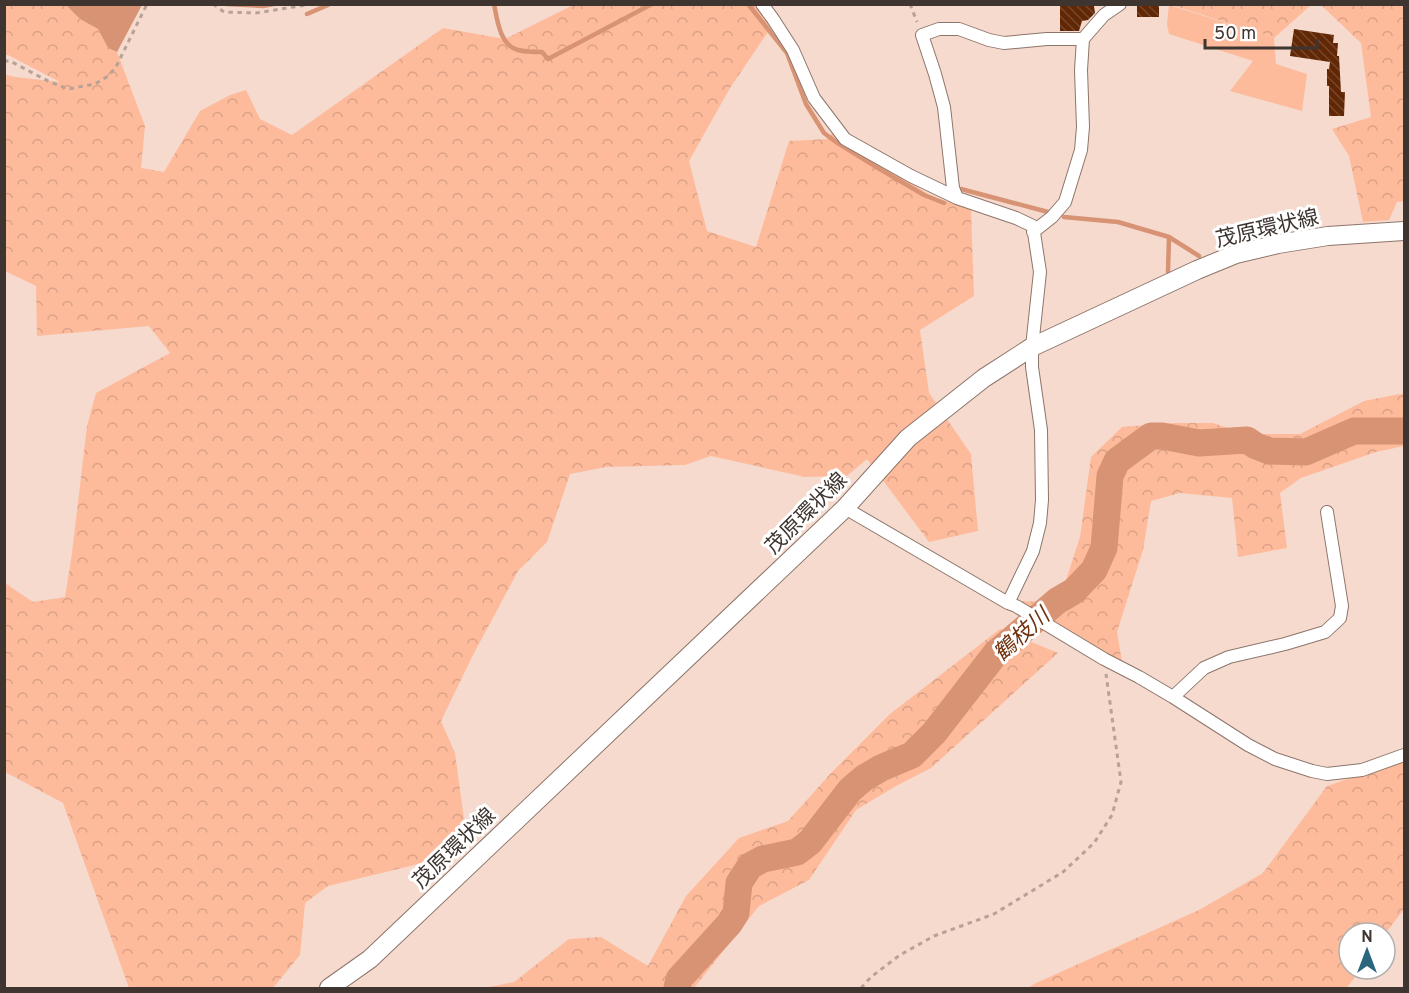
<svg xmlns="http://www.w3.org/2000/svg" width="1409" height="993" viewBox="0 0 1409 993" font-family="Overpass,'Noto Sans JP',sans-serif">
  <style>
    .forest { fill: url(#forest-crowns) }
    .garden { fill: #fdbb9c }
    .water { fill: #d79373 }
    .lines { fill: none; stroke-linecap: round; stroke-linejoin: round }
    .stream { stroke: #d79373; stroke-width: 4.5 }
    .river { stroke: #d79373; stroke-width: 27 }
    .building { fill: url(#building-back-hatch) }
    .minor-casing { stroke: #8d756a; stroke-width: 14 }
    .secondary-casing { stroke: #8d756a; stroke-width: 20 }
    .path { stroke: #b8a298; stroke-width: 3; stroke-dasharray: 4.5 4.5; stroke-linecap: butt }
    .minor { stroke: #fff; stroke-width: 12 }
    .secondary { stroke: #fff; stroke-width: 18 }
    .labels { text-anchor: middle; stroke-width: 6; stroke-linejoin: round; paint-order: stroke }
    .street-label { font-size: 21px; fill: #3f3530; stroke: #fff }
    .water-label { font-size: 22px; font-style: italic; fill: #70310e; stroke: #fff }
  </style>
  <defs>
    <pattern id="forest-crowns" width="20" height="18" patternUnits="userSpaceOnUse" patternTransform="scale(1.5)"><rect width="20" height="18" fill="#fdbb9c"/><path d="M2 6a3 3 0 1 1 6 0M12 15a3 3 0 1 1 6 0" fill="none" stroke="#daa187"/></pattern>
    <pattern id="building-back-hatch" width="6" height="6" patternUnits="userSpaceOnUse" patternTransform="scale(1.5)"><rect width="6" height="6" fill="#612704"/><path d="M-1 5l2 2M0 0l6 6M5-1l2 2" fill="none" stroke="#75462a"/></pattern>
  </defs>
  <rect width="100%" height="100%" fill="#f6dace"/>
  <path class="forest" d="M 1169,4 L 1311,5 L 1274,38 Z
    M 5,5 L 66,5 L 80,19 L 98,29 L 108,48 L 117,52 L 145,126 L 141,168 L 164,172 L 200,111 L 230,95 L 246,90 L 260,119 L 292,135 L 443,28 L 505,39 L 573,5 L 755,5 L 772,26 L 730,88 L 689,161 L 707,231 L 756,247 L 789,141 L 827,139 L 832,133 L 931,196 L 971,209 L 974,296 L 920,330 L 929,393 L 971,454 L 978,531 L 929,542 L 867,459 L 847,476 L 805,477 L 711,456 L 685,465 L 606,467 L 570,474 L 547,542 L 518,571 L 472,657 L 441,721 L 455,753 L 464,819 L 435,860 L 328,886 L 305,903 L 300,955 L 273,988 L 129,988 L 63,803 L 5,772 L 5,583 L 33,602 L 65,597 L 72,553 L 87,426 L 96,393 L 170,353 L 149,326 L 37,336 L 36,286 L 5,271 L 4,74 L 15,77 L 60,82 L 8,55 L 5,55 Z
    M 1321,5 L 1404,5 L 1404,201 L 1397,202 L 1389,220 L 1363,222 L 1349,156 L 1332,129 L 1371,117 L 1361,43 Z
    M 1400,394 L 1404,394 L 1404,446 L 1376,452 L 1301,478 L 1280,493 L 1287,548 L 1238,557 L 1232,498 L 1180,493 L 1151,501 L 1143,550 L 1117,632 L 1122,662 L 1018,601 L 1048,602 L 1061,595 L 1080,537 L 1091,457 L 1122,427 L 1174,423 L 1213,423 L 1246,434 L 1300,434 L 1364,401 Z
    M 1000,629 L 1058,653 L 931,768 L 896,786 L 856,810 L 809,880 L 759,906 L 694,988 L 484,988 L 514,982 L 569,939 L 601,937 L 648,966 L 686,896 L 739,838 L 788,821 L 831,773 L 890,714 Z
    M 1404,760 L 1404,909 L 1385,934 L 1349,933 L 1349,969 L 1360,969 L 1347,988 L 1028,988 L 1036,983 L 1199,910 L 1263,873 L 1327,786 Z"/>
  <path class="garden" d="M 1169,5 L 1274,38 L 1276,64 L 1307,74 L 1302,111 L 1230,91 L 1253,61 L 1169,34 L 1167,24 Z"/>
  <path class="water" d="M 66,5 L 142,5 L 117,52 L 108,48 L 98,29 L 80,19 Z"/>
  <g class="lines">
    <path class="stream" d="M 226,4 L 263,6 L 274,4
      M 494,4 C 497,19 500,46 518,50 C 525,52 535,52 542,52 L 548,59 L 652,4
      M 748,4 L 787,53 L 806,104 L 824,133 L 836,142 L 878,168 L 924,195 L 944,203
      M 307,14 L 328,5
      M 961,189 L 1048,212
      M 1064,217 L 1118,222 L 1169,237 L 1199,256
      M 1168,272 L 1169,237"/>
    <path class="river" d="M 677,988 L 679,979 L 729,924 L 736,913 L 739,883 L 750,866 L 763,859 L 797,852 L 810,842 L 850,790 L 864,778 L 881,768 L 912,755 L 934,733 L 996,653 L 1057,601 L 1074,591 L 1094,570 L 1104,548 L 1110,476 L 1117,461 L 1151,436 L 1162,436 L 1199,443 L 1247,440 L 1256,446 L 1269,451 L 1306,452 L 1354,431 L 1404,431"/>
  </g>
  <path class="building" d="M 1060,4 L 1077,4 L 1077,6 L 1094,6 L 1095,13 L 1088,20 L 1082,21 L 1079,31 L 1060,31 Z
    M 1137,4 L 1159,4 L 1159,17 L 1137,17 Z
    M 1294,29 L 1334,35 L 1333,43 L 1338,43 L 1337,56 L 1339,56 L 1341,92 L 1345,92 L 1344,116 L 1329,116 L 1329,86 L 1327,86 L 1327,69 L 1329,69 L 1330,62 L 1290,56 Z"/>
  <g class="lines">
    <g class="minor-casing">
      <path id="minor" d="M 762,4 L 773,19 L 793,50 L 814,98 L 845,139 L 911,176 L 957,198 L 1016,218 L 1033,226 L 1040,272 L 1032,347 L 1032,367 L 1041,430 L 1042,500 L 1040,523 L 1033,551 L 1008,603
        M 957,198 L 953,188 L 944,107 L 935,74 L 922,35 L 939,29 L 959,29 L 989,40 L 1004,43 L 1047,39 L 1083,39 L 1104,15 L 1120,4
        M 1033,232 L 1052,217 L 1065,202 L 1081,150 L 1083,127 L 1081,70 L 1083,39
        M 845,508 L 1008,603 L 1016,606 L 1104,659 L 1139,677 L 1173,697 L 1248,745 L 1275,759 L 1312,771 L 1327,774 L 1362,770 L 1404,755
        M 1173,697 L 1204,668 L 1229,657 L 1285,644 L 1325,632 L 1340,618 L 1342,606 L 1327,512"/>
    </g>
    <g class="secondary-casing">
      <path id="secondary" d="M 329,988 L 370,959 L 845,508 L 908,438 L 984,378 L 1032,347 L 1197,270 L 1236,254 L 1278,244 L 1328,236 L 1404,231"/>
    </g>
    <path class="path" d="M 213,4 L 224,12 L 256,13 L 312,4
      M 910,4 L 917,22
      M 4,61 L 10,61 L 48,81 L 68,89 L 95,84 L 108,76 L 116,67 L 147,4
      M 4,988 L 5,988
      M 861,988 L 871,977 L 900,955 L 934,936 L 994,914 L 1063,872 L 1094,843 L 1112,815 L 1121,782 L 1106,674"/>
    <use href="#minor" class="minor"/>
    <use href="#secondary" class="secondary"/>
  </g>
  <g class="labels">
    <g class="street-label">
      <text transform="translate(1267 228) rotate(-13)" y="7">茂原環状線</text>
      <text transform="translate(806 513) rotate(-45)" y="7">茂原環状線</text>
      <text transform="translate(454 848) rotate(-44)" y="7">茂原環状線</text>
    </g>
    <g class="water-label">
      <text transform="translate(1021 634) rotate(-42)" y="8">鶴枝川</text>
    </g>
  </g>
  <rect width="1409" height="993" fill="none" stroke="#3f3530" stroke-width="12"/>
  <g transform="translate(1367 951)"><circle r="28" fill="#ffffff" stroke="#b2aeac" stroke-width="1.5"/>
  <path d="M0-4.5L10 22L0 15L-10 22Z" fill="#2a667d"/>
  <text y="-9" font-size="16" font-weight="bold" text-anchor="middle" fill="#3f3530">N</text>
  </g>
  <path d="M1205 39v9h112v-9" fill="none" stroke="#3f3530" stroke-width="3"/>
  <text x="1214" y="39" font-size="18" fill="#3f3530" stroke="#ffffff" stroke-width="4.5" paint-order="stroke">50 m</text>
</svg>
